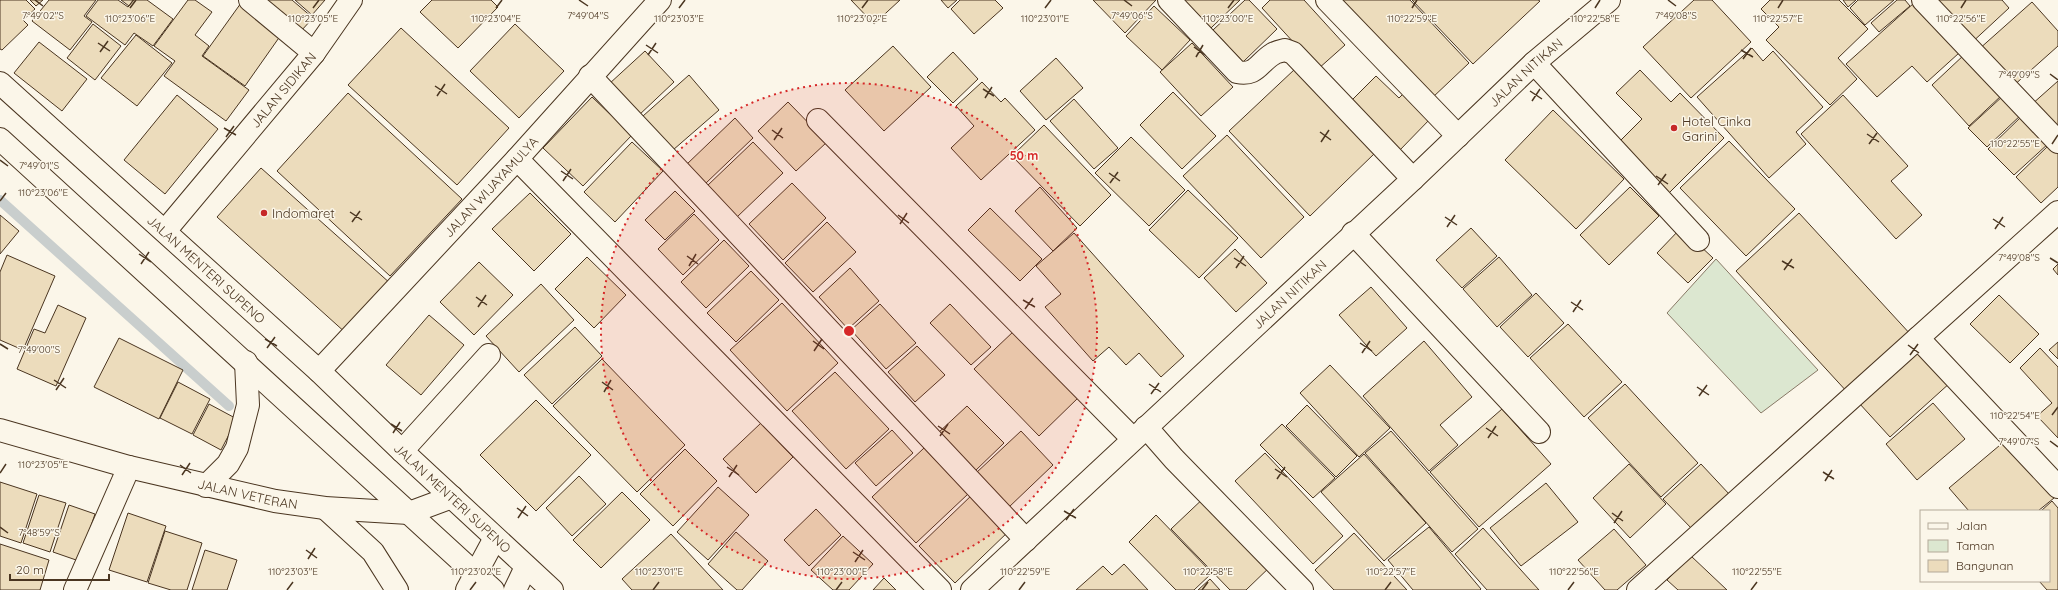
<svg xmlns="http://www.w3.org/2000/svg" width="2058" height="590" viewBox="0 0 2058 590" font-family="Quicksand,sans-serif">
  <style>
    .green { fill: #dce7d0; stroke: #887966 }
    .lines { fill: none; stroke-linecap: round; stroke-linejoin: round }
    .stream { stroke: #c9cecd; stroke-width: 10 }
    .building { fill: #ecdcbc; stroke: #4a3520 }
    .minor-casing { stroke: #4a3520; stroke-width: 24 }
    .major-casing { stroke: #4a3520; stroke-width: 24 }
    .minor { stroke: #fbf6e9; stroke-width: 22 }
    .major { stroke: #fbf6e9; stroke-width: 22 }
    .ticks { fill: none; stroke: #4a3520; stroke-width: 1.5 }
    .ring { fill: none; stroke: #d62828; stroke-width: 2; stroke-dasharray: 2 4 }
    .poi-dot { fill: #c62828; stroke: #fbf6e9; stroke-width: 1.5 }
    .labels { text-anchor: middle; stroke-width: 3; stroke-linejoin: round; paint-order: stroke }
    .street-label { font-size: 13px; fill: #4a3520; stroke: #fbf6e9 }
    .poi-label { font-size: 13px; fill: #4a3520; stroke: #fbf6e9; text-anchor: start }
    .ticks-label { font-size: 10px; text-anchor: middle; fill: #4a3520; stroke: #fbf6e9; stroke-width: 3; stroke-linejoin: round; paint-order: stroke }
    .centre { fill: #d62828; stroke: #fbf6e9; stroke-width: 2 }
    .ring-label { font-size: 12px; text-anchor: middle; font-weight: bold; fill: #d62828; stroke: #fbf6e9; stroke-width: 3; stroke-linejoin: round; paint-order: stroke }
  </style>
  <rect width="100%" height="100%" fill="#fbf6e9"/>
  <path class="green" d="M 1716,259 L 1818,370 L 1761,413 L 1667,313 Z"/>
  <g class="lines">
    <path class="stream" d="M 0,200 L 229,406"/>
  </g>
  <path class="building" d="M 0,0 L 26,0 L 35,9 L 23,20 L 28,25 L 2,50 L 0,49 Z
    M 30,0 L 43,0 L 36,6 Z
    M 49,0 L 96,0 L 84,16 L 92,22 L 70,50 L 32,21 Z
    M 98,0 L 118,0 L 128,7 L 134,0 L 147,0 L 173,19 L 153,46 L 134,33 L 125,45 L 86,16 Z
    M 121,0 L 133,0 L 129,6 Z
    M 188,0 L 195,0 L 212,12 L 195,35 L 209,46 L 202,56 L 249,90 L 226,121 L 164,76 L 175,61 L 154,46 Z
    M 262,0 L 292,0 L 313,18 L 300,32 Z
    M 295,0 L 325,0 L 312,15 Z
    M 432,0 L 491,0 L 498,7 L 458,48 L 420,12 Z
    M 851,0 L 900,0 L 874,24 Z
    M 941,0 L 957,0 L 948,8 Z
    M 960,0 L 995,0 L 1003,8 L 974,34 L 951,9 Z
    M 1093,0 L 1156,0 L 1125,33 Z
    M 1184,0 L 1240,0 L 1211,28 Z
    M 1245,0 L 1249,0 L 1277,29 L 1243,62 L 1213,30 Z
    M 1270,0 L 1304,0 L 1345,45 L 1318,69 L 1262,8 Z
    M 1339,0 L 1410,0 L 1469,63 L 1432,98 Z
    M 1412,0 L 1538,0 L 1540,1 L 1473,64 Z
    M 1694,0 L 1712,0 L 1751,42 L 1691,98 L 1643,47 Z
    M 1770,0 L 1839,0 L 1868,29 L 1838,58 L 1857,79 L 1830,105 L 1766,40 L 1779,27 L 1761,9 Z
    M 1843,0 L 1856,0 L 1848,7 Z
    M 1858,0 L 1894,0 L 1865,25 L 1850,8 Z
    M 1897,0 L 1905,0 L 1910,6 L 1879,32 L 1871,23 Z
    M 1925,0 L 2002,0 L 2009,8 L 1968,46 Z
    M 2032,2 L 2058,31 L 2058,46 L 2012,87 L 1978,50 Z
    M 241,3 L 283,32 L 245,86 L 203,56 Z
    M 1914,3 L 1959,53 L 1927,82 L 1912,66 L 1877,97 L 1846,64 Z
    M 1154,6 L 1190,40 L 1162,70 L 1126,36 Z
    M 93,24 L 121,46 L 95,80 L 67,58 Z
    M 515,24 L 564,71 L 519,118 L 470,71 Z
    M 401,28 L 509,128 L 457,185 L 348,85 Z
    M 136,35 L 172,63 L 137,106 L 101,78 Z
    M 39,42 L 87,79 L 62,111 L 14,73 Z
    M 1192,43 L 1233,87 L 1201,116 L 1160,72 Z
    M 893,46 L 931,87 L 884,131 L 845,90 Z
    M 1752,48 L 1763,61 L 1773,51 L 1823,107 L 1796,132 L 1806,144 L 1769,178 L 1697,97 Z
    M 645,51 L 674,82 L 638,116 L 609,84 Z
    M 953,52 L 978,79 L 953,103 L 927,77 Z
    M 1965,54 L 2002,95 L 1969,126 L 1932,85 Z
    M 1056,58 L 1083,88 L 1046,120 L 1020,91 Z
    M 1295,69 L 1375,153 L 1310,216 L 1229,131 Z
    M 1640,70 L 1671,102 L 1680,93 L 1724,138 L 1666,196 L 1615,146 L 1642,119 L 1616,93 Z
    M 689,75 L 719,110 L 673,150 L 643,116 Z
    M 1376,76 L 1399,98 L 1406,91 L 1432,117 L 1398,152 L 1349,103 Z
    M 2058,81 L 2058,136 L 2031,105 Z
    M 982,82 L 1001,102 L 1005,98 L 1035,130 L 981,180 L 951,148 L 974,126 L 956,106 Z
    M 1173,92 L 1216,136 L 1182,169 L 1140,125 Z
    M 348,93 L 462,199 L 390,276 L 277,171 Z
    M 177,95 L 218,129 L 165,194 L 124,160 Z
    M 1843,95 L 1908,166 L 1891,181 L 1922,215 L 1896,239 L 1801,134 Z
    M 2004,95 L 2022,114 L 1987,147 L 1968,128 Z
    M 592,97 L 632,135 L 583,186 L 543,148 Z
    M 1074,99 L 1118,148 L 1094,169 L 1050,121 Z
    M 788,102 L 827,142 L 796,171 L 758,131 Z
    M 1553,110 L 1624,179 L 1576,229 L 1505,160 Z
    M 2023,115 L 2049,143 L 2014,175 L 1988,149 Z
    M 735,118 L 753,138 L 705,184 L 686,165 Z
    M 1044,125 L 1111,195 L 1080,226 L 1012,156 Z
    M 1227,135 L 1304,217 L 1261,258 L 1183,176 Z
    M 1131,137 L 1185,190 L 1149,226 L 1095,173 Z
    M 1729,141 L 1795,209 L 1746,256 L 1680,188 Z
    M 632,142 L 663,171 L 615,222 L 584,192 Z
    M 753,142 L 783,173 L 737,217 L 707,186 Z
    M 2050,144 L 2058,153 L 2058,187 L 2041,203 L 2016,177 Z
    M 261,168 L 391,284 L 347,334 L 217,217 Z
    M 792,183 L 826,218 L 783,260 L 749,224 Z
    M 1040,187 L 1077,228 L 1053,251 L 1015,211 Z
    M 1630,187 L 1659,216 L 1609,265 L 1580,235 Z
    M 1188,190 L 1238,238 L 1199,278 L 1149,230 Z
    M 675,191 L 695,211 L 665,240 L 645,220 Z
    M 530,193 L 571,234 L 534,271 L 492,229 Z
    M 990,208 L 1042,259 L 1020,281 L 968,230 Z
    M 1799,213 L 1912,336 L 1849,394 L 1736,271 Z
    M 694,214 L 719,240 L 683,275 L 658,249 Z
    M 0,215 L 19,231 L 0,254 Z
    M 827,222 L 856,252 L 813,292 L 785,263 Z
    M 1471,228 L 1497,256 L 1462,288 L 1436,260 Z
    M 1681,228 L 1713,258 L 1688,283 L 1657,253 Z
    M 1074,233 L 1184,356 L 1161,377 L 1139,353 L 1126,365 L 1109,347 L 1093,361 L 1045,307 L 1061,294 L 1036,266 Z
    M 724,240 L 749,266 L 706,308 L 681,282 Z
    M 1235,249 L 1267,283 L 1236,312 L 1204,278 Z
    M 7,255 L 55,276 L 23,350 L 0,340 L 0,272 Z
    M 587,257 L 626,295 L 594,328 L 555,289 Z
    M 1499,257 L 1532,295 L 1497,327 L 1463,289 Z
    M 479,262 L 513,295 L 474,335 L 440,302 Z
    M 2058,264 L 2058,275 L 2053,269 Z
    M 850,268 L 879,301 L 848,329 L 819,297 Z
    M 751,271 L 779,300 L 736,342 L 707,313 Z
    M 541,284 L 574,320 L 519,372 L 486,336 Z
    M 1371,287 L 1407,328 L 1376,356 L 1339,315 Z
    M 1536,293 L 1564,323 L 1528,357 L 1500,327 Z
    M 1999,295 L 2039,334 L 2010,363 L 1970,324 Z
    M 782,303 L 838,363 L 787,411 L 730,350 Z
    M 880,304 L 916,343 L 886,369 L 851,330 Z
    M 950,304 L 991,347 L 971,365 L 930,323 Z
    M 58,305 L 86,318 L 56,386 L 17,369 L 34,329 L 45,333 Z
    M 429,315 L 464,345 L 421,395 L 386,365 Z
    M 1568,324 L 1622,382 L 1584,417 L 1530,358 Z
    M 575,327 L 602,356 L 552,404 L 524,375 Z
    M 1015,330 L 1080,396 L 1039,436 L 974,369 Z
    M 119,338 L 183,370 L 159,419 L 94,387 Z
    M 1424,341 L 1472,397 L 1440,425 L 1458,445 L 1429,471 L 1363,396 Z
    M 2058,342 L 2058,359 L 2049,350 Z
    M 917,346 L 945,375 L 915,402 L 888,372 Z
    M 1921,348 L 1951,382 L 1890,437 L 1859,403 Z
    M 2040,348 L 2058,367 L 2058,438 L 2037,416 L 2052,403 L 2020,368 Z
    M 602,359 L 685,445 L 637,492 L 553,406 Z
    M 1330,365 L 1390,428 L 1359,457 L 1300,393 Z
    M 835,372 L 889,429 L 846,469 L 792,411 Z
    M 178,382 L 210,399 L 192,434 L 160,418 Z
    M 1625,384 L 1698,463 L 1661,497 L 1588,418 Z
    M 536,400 L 591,455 L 536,511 L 480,455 Z
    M 1933,403 L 1965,439 L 1917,480 L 1886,444 Z
    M 209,404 L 237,419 L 221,450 L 193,435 Z
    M 1307,405 L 1357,456 L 1336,477 L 1286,426 Z
    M 967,406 L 1004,443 L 974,472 L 938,433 Z
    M 1502,409 L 1551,464 L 1479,527 L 1430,472 Z
    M 761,423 L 793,457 L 756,493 L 723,459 Z
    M 1282,424 L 1335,478 L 1313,498 L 1260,445 Z
    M 892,430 L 913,453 L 876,486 L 855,463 Z
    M 1021,431 L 1053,465 L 1008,508 L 976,473 Z
    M 1391,431 L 1478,529 L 1452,552 L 1365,453 Z
    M 2006,440 L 2054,498 L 2038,511 L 1969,511 L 1949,488 Z
    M 924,448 L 968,494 L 916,543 L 872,497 Z
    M 685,449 L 717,481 L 673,526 L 640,494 Z
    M 1265,453 L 1343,536 L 1313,564 L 1235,481 Z
    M 1364,454 L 1426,523 L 1384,561 L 1321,492 Z
    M 1629,464 L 1666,504 L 1630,538 L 1593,498 Z
    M 1701,464 L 1730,495 L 1693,530 L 1663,499 Z
    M 579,476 L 606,504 L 572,536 L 546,508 Z
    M 0,482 L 37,494 L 21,543 L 0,536 Z
    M 1546,483 L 1578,522 L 1521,566 L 1490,528 Z
    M 718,487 L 749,515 L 708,560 L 677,532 Z
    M 622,492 L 650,520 L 601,568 L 573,540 Z
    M 974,493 L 1010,530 L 955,583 L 919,546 Z
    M 1208,494 L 1274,563 L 1246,590 L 1230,590 L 1171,529 Z
    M 39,495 L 66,503 L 50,552 L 23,543 Z
    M 2052,501 L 2058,508 L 2058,590 L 2047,590 L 2039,581 L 2049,581 L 2049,511 L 2041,511 Z
    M 69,505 L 95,514 L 79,561 L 53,552 Z
    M 816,509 L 841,535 L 809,566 L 784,540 Z
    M 128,513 L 166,526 L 147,582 L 109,570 Z
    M 1156,515 L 1212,573 L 1194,590 L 1176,590 L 1129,542 Z
    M 1429,527 L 1481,589 L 1480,590 L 1413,590 L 1388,560 Z
    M 1483,528 L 1539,590 L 1487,590 L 1455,554 Z
    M 1614,529 L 1646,565 L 1617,590 L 1605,590 L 1578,560 Z
    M 165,531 L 202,543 L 187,590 L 171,590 L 148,583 Z
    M 736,532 L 768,561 L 742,590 L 737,590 L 708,564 Z
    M 1354,533 L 1407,590 L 1334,590 L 1315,570 Z
    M 671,534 L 723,590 L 632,590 L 622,579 Z
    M 843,536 L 873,564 L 849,590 L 833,590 L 811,570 Z
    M 0,544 L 49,560 L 40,590 L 0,590 Z
    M 205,550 L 237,560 L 227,590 L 192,590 Z
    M 1691,556 L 1727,590 L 1678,590 L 1667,580 Z
    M 1124,564 L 1148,590 L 1076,590 L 1103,566 L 1112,575 Z
    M 884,578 L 896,590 L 873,590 Z
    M 1210,579 L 1220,590 L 1198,590 Z"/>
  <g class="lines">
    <g class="minor-casing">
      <g id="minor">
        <path d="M 250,0 L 314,53"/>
        <path d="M 1169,0 L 1237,72 C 1257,76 1258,63 1273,54 C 1276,52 1281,51 1285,50 L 1293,53 L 1413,179"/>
        <path d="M 1327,0 L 1458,136"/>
        <path d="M 1923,0 L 2058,142"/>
        <path d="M 1534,63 L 1698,240"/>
        <path d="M 590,76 L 1026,540"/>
        <path d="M 818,120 L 1133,439"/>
        <path d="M 517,159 L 940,590"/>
        <path id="s1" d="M 165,231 L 314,53 L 351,0"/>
        <path d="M 1353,233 L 1539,432"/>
        <path d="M 1918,338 L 2058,487"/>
        <path id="s2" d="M 319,371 L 517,159 L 660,0"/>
        <path d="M 1146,427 L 1174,459 L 1302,590"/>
        <path d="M 402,451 L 489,355"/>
        <path d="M 75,590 L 129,467"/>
        <path id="s3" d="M 972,590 L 1413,179 L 1534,63 L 1609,0"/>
        <path d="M 1638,590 L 2058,212"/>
      </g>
    </g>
    <g class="major-casing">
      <g id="major">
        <path id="s4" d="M 0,83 L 319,371 L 402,451 L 552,590"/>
        <path d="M 0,139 L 493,590"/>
        <path id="s5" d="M 0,430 L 129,467 L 275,501 L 325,508 L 409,513 L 452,497"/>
        <path d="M 206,486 L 228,464 L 237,448 L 248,405 L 246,362"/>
        <path d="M 325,508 L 373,552 L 397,590"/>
        <path d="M 467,590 L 495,538"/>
        <path d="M 515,590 L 526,567"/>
      </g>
    </g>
    <use href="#minor" class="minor"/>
    <use href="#major" class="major"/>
  </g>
  <path class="ticks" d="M 35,0 L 43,6M 579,0 L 588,6M 1124,0 L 1132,6M 1668,0 L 1676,6M 130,8 L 136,0M 313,8 L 319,0M 496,8 L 502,0M 679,8 L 685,0M 862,8 L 868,0M 1045,8 L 1051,0M 1228,8 L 1234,0M 1412,8 L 1417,0M 1595,8 L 1600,0M 1778,8 L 1783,0M 1961,8 L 1966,0M 98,43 L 110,51M 646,45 L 658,53M 1194,47 L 1205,55M 1741,50 L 1753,57M 100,52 L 108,41M 648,55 L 656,43M 1196,57 L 1203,45M 1743,59 L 1751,48M 2050,74 L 2058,80M 435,86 L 447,94M 983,89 L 994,96M 1530,91 L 1542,99M 437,96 L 445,84M 985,98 L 992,87M 1532,101 L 1540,89M 224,128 L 236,135M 772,130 L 783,138M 1320,132 L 1331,140M 1867,134 L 1879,142M 226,137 L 234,126M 774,140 L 782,128M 1321,142 L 1329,130M 1869,144 L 1877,133M 2052,144 L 2058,135M 0,160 L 8,166M 561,171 L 573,179M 1109,173 L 1120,181M 1656,176 L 1668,184M 563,181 L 571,169M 1110,183 L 1118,172M 1658,185 L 1666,174M 0,201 L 6,193M 350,212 L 362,220M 898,215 L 909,223M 1445,217 L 1457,225M 1993,219 L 2005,227M 352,222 L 360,211M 900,224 L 907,213M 1447,227 L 1455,215M 1995,229 L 2003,217M 139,254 L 151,262M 687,256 L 698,264M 1234,258 L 1246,266M 2050,258 L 2058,263M 1782,261 L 1794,268M 141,264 L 149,252M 689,266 L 696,254M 1236,268 L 1244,256M 1784,270 L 1792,259M 476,297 L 487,305M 1023,300 L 1035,307M 1571,302 L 1583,310M 478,307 L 486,295M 1025,309 L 1033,298M 1573,312 L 1581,300M 265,339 L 277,346M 813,341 L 824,349M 1360,343 L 1372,351M 0,344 L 8,349M 1908,345 L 1919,353M 267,348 L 275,337M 814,351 L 822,339M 1362,353 L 1370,341M 1910,355 L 1918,344M 54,380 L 66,388M 602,382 L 613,390M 1149,384 L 1161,392M 1697,387 L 1709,395M 56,390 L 64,378M 604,392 L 611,380M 1151,394 L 1159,383M 1699,396 L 1707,385M 2052,415 L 2058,407M 391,424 L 402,431M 938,426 L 950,434M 1486,428 L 1498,436M 393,433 L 400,422M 940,436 L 948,424M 1488,438 L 1496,426M 2050,441 L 2058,447M 180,465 L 191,473M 727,467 L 739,475M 1275,469 L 1287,477M 1823,472 L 1834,479M 0,473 L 6,464M 182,475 L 190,463M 729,477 L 737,465M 1277,479 L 1285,467M 1825,481 L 1832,470M 517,508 L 528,516M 1064,511 L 1076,518M 1612,513 L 1623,521M 518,518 L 526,506M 1066,520 L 1074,509M 1614,523 L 1622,511M 0,527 L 8,533M 306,550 L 317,558M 853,552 L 865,560M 308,559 L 315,548M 855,562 L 863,550M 287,590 L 293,582M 470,590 L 476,582M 653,590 L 659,582M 836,590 L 842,582M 1019,590 L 1025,582M 1202,590 L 1208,582M 1385,590 L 1391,582M 1568,590 L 1574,582M 1751,590 L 1757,582"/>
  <circle cx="849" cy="331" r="248" fill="#d62828" fill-opacity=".12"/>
  <circle class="ring" cx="849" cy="331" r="248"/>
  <g class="poi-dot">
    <circle cx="1674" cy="128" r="4"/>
    <circle cx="264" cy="213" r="4"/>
  </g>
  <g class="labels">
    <g class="street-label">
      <text dy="5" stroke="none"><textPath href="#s3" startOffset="758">JALAN NITIKAN</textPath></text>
      <text dy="5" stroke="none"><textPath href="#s1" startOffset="184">JALAN SIDIKAN</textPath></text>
      <text dy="5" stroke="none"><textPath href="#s2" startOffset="252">JALAN WIJAYAMULYA</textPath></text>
      <text dy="5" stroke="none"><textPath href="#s4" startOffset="278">JALAN MENTERI SUPENO</textPath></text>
      <text dy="5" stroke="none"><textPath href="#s3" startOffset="434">JALAN NITIKAN</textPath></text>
      <text dy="5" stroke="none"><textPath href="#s5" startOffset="256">JALAN VETERAN</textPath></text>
      <text dy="5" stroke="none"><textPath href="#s4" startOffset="614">JALAN MENTERI SUPENO</textPath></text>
    </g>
    <g class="poi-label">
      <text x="1682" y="126">Hotel Cinka<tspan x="1682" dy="15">Garini</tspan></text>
      <text x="272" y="218">Indomaret</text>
    </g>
  </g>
  <g class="ticks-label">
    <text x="43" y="19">7°49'02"S</text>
    <text x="588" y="19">7°49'04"S</text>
    <text x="1132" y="19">7°49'06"S</text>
    <text x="1676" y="19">7°49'08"S</text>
    <text x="130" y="22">110°23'06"E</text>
    <text x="313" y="22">110°23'05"E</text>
    <text x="496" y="22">110°23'04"E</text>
    <text x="679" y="22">110°23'03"E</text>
    <text x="862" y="22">110°23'02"E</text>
    <text x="1045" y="22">110°23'01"E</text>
    <text x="1228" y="22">110°23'00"E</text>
    <text x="1412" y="22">110°22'59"E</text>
    <text x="1595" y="22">110°22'58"E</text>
    <text x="1778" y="22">110°22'57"E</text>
    <text x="1961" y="22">110°22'56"E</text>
    <text x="2019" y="78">7°49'09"S</text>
    <text x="2015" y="147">110°22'55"E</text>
    <text x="39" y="169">7°49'01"S</text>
    <text x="43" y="196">110°23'06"E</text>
    <text x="2019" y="261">7°49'08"S</text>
    <text x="39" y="353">7°49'00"S</text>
    <text x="2015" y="419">110°22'54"E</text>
    <text x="2019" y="445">7°49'07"S</text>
    <text x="43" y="468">110°23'05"E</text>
    <text x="39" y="536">7°48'59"S</text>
    <text x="293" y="575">110°23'03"E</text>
    <text x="476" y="575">110°23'02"E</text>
    <text x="659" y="575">110°23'01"E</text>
    <text x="842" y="575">110°23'00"E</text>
    <text x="1025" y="575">110°22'59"E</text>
    <text x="1208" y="575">110°22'58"E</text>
    <text x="1391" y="575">110°22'57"E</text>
    <text x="1574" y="575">110°22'56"E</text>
    <text x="1757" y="575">110°22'55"E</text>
  </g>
  <circle cx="849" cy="331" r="6" class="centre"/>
  <g class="ring-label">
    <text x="1024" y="160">50 m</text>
  </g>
  <rect x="1920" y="510" width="130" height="72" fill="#fbf6e9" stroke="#b4a999"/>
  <rect x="1928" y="523" width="20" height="6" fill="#fbf6e9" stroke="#b4a999"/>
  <text x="1956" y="530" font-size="12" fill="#4a3520">Jalan</text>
  <rect x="1928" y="540" width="20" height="12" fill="#dce7d0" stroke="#b4a999"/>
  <text x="1956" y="550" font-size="12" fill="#4a3520">Taman</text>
  <rect x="1928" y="560" width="20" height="12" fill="#ecdcbc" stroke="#b4a999"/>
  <text x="1956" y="570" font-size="12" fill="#4a3520">Bangunan</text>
  <path d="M10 574v6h99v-6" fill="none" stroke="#4a3520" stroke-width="2"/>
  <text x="16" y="574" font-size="12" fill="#4a3520" stroke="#fbf6e9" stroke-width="3" paint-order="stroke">20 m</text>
</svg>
